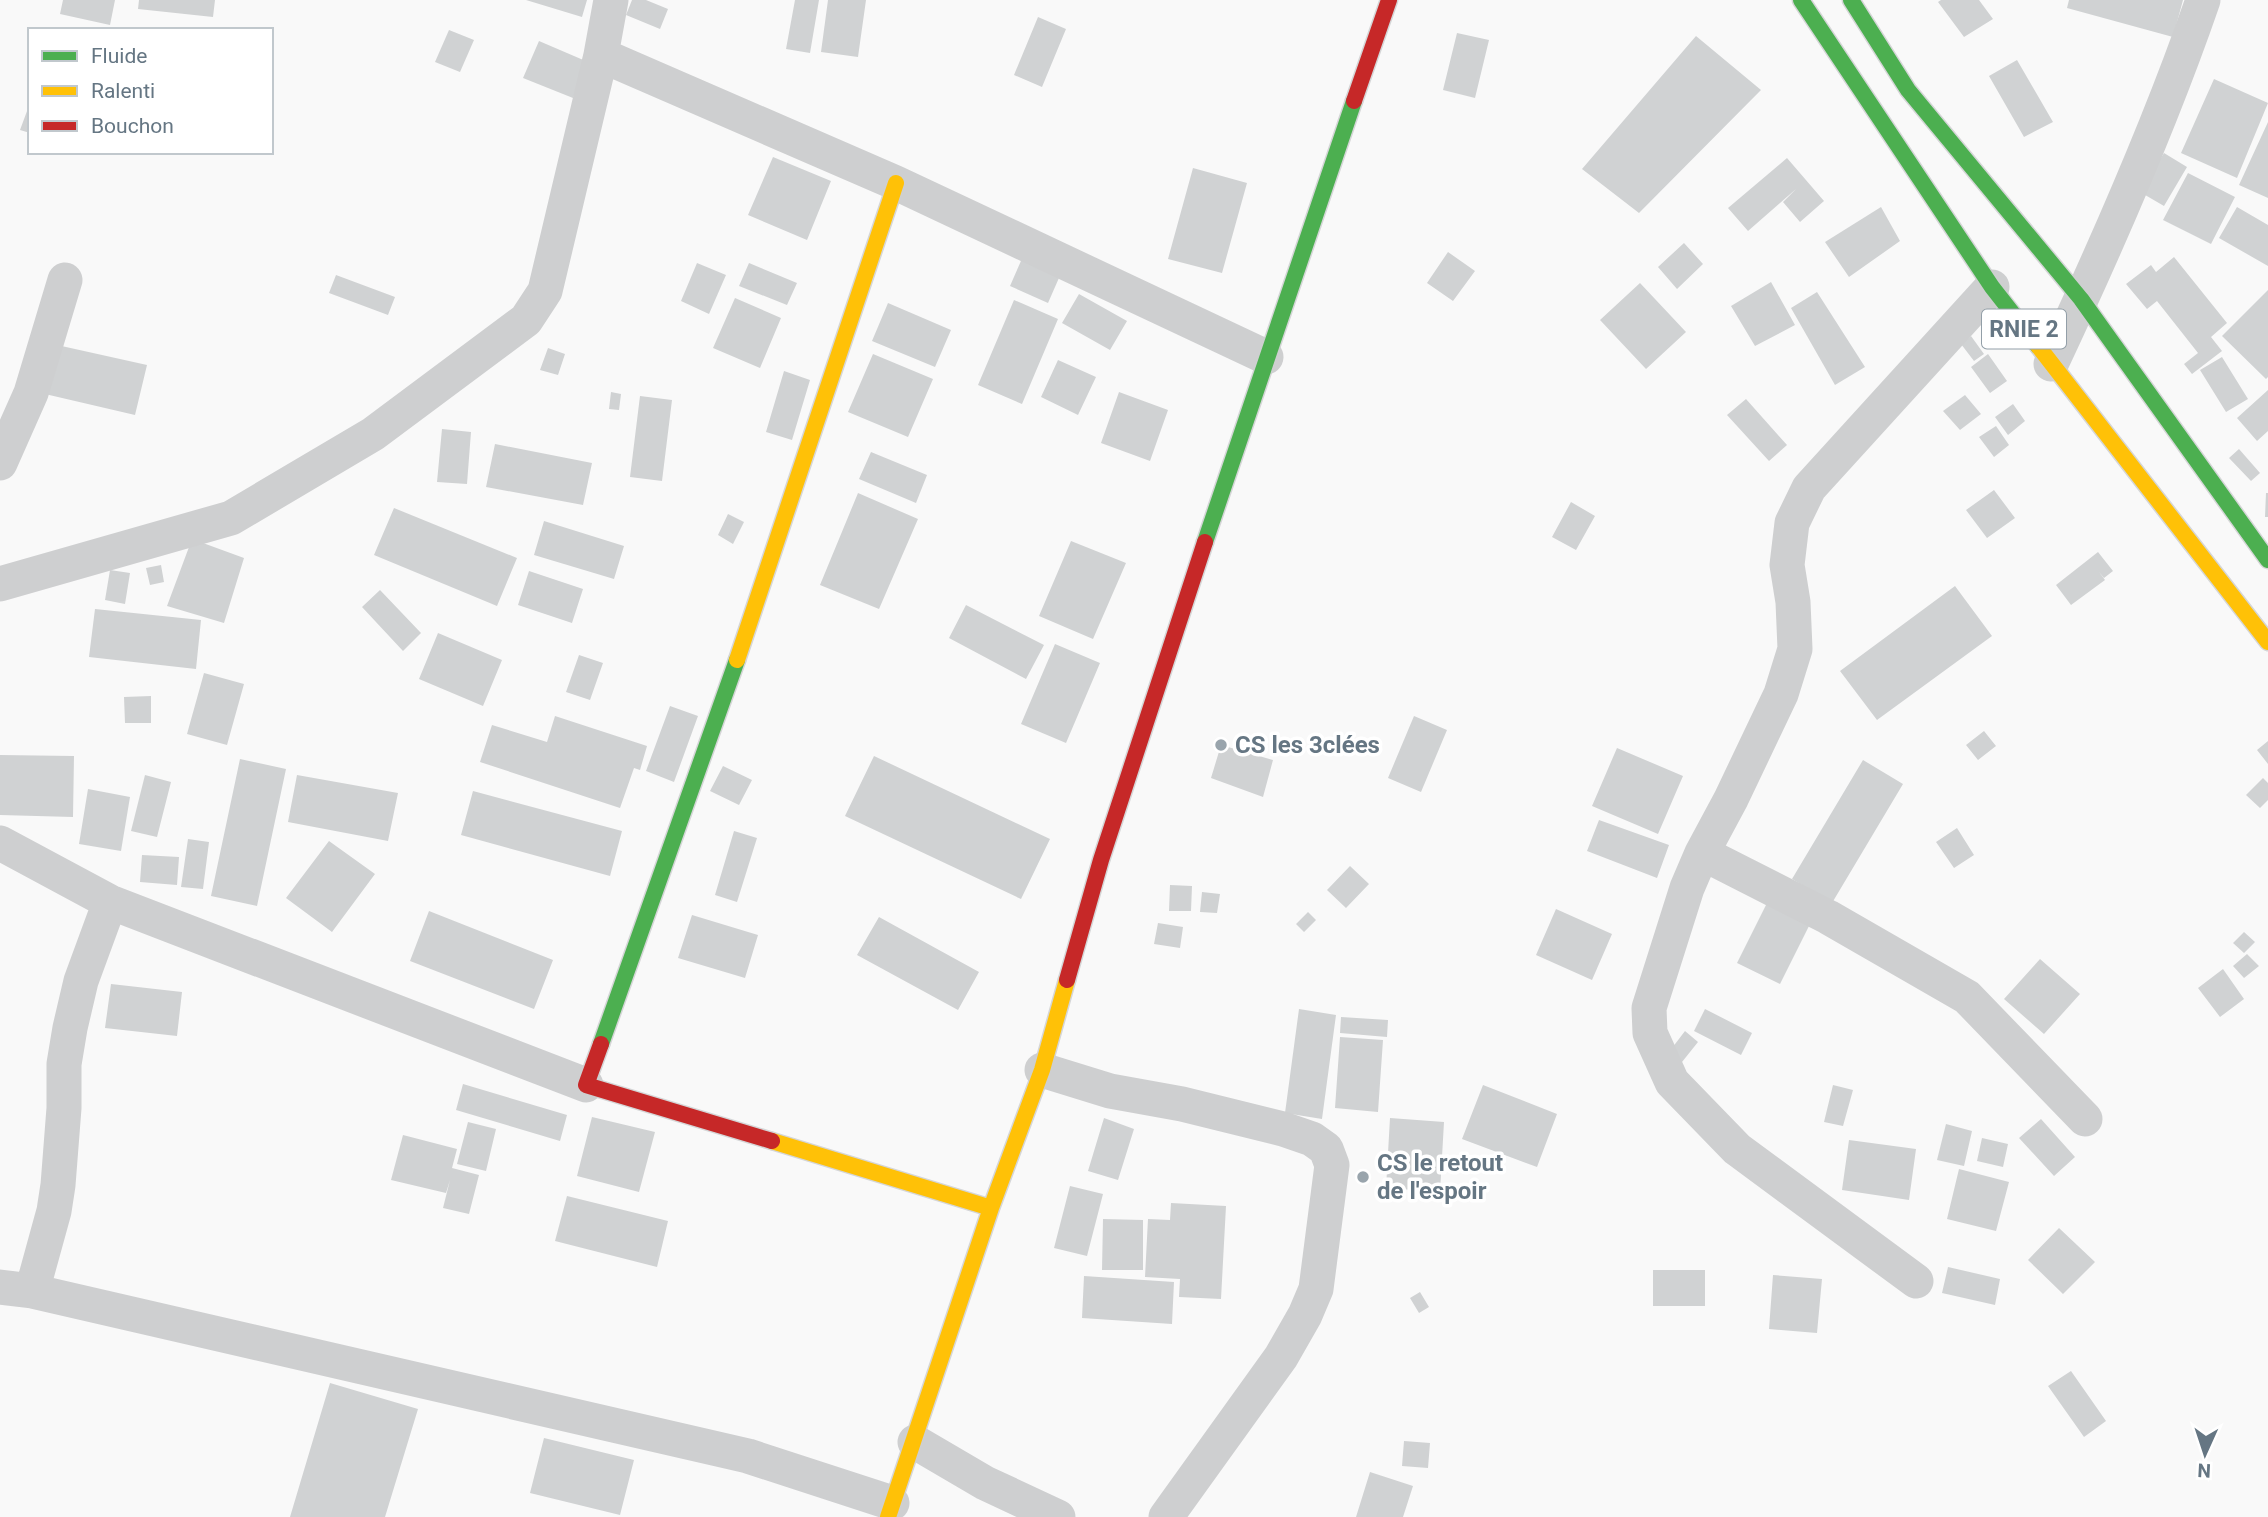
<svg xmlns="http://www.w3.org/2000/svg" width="2268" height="1517" viewBox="0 0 2268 1517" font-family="Roboto,sans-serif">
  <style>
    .building { fill: #d0d2d3 }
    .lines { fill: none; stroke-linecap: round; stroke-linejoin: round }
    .fast-casing { stroke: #d5d6d7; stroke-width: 19 }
    .slow-casing { stroke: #d5d6d7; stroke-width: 19 }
    .jam-casing { stroke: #d5d6d7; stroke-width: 19 }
    .street { stroke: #cecfd0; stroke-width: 35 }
    .fast { stroke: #4caf50; stroke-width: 16 }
    .slow { stroke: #ffc107; stroke-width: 16 }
    .jam { stroke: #c62828; stroke-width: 16 }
    .poi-dot { fill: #99a4ac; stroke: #fff; stroke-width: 2.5 }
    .labels { text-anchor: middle; stroke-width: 7; stroke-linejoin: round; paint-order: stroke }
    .shield { fill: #fff; stroke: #939fa8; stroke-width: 2 }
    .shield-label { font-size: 23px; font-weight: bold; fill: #657683 }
    .poi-label { font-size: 24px; font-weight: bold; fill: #657683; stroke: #fff; text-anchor: start }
  </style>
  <rect width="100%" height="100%" fill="#f9f9f9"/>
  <path class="building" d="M 63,0 L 115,0 L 110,25 L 60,14 Z
    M 139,0 L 215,0 L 213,17 L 138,9 Z
    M 526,0 L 587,0 L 582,17 Z
    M 632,0 L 646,0 L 668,9 L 660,29 L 626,15 Z
    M 795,0 L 819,0 L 810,53 L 786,49 Z
    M 828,0 L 866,0 L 858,57 L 821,52 Z
    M 1941,0 L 1979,0 L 1993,19 L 1964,37 L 1938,2 Z
    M 2069,0 L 2183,0 L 2173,37 L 2067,8 Z
    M 1038,17 L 1066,29 L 1042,87 L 1014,75 Z
    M 449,30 L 474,40 L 460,72 L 435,62 Z
    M 1457,33 L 1489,40 L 1475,98 L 1443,90 Z
    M 1696,36 L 1761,90 L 1639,213 L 1582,169 Z
    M 539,41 L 588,62 L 573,98 L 523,78 Z
    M 2017,60 L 2053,122 L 2024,137 L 1989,76 Z
    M 2214,79 L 2268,103 L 2237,178 L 2181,153 Z
    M 30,103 L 30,133 L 20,130 Z
    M 2268,122 L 2268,198 L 2239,185 Z
    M 2164,153 L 2187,167 L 2164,206 L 2140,192 Z
    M 773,157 L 831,181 L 807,240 L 748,215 Z
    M 1787,158 L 1824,201 L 1800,222 L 1783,202 L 1796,189 L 1748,231 L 1728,208 Z
    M 1193,168 L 1247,183 L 1222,273 L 1168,259 Z
    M 2188,173 L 2235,197 L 2211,244 L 2163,220 Z
    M 1881,207 L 1900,241 L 1849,277 L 1825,242 Z
    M 2237,207 L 2268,225 L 2268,266 L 2219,238 Z
    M 1684,243 L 1703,264 L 1677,289 L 1658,267 Z
    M 1448,252 L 1475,271 L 1453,301 L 1427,283 Z
    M 1024,254 L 1062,271 L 1048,303 L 1010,286 Z
    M 2174,257 L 2227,323 L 2211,337 L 2222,351 L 2192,374 L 2184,364 L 2198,353 L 2157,301 L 2147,309 L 2126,284 L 2151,265 L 2156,272 Z
    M 697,263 L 726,275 L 709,314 L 681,301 Z
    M 749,263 L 797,283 L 787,305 L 739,286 Z
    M 336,275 L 395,297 L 388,315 L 329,293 Z
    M 1771,282 L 1795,325 L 1755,346 L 1731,306 Z
    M 1640,283 L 1686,332 L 1646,369 L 1600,320 Z
    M 2268,290 L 2268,377 L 2266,379 L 2222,336 Z
    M 1817,292 L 1865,367 L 1835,385 L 1791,308 Z
    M 1079,294 L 1127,321 L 1110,350 L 1062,323 Z
    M 735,298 L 781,318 L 760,368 L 713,348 Z
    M 1014,300 L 1058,319 L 1022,404 L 978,385 Z
    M 888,303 L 951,330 L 935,367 L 872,341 Z
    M 1971,336 L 1984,354 L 1974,361 L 1961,344 Z
    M 57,345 L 147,365 L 135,415 L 45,394 Z
    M 548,348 L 565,354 L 558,375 L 540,370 Z
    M 873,354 L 933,379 L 908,437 L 848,412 Z
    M 1988,354 L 2007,381 L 1990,393 L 1971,367 Z
    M 2222,357 L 2248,399 L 2226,412 L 2200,370 Z
    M 1058,360 L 1096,377 L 1078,415 L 1041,397 Z
    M 784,371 L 810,380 L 792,440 L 766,432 Z
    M 2268,390 L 2268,431 L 2257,441 L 2237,418 Z
    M 611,392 L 621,394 L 619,410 L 609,409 Z
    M 1119,392 L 1168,410 L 1150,461 L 1101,443 Z
    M 1965,395 L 1981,414 L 1960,430 L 1943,411 Z
    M 640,396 L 672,400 L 662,481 L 630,477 Z
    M 1746,399 L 1787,445 L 1769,461 L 1727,415 Z
    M 2013,404 L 2025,421 L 2008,435 L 1995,417 Z
    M 1996,426 L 2009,445 L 1994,457 L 1979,437 Z
    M 442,429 L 471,432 L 467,484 L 437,482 Z
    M 495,444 L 592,463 L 583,505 L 486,487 Z
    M 2239,449 L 2260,473 L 2251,481 L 2229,458 Z
    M 871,452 L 927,475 L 916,503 L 859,479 Z
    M 1994,490 L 2015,518 L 1987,538 L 1966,510 Z
    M 858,493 L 918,519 L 879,609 L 820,585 Z
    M 2266,493 L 2268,493 L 2268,517 L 2265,517 Z
    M 1571,502 L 1595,516 L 1576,550 L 1552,537 Z
    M 394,508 L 517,558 L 497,606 L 374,555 Z
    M 728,514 L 744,522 L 733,544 L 718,535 Z
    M 544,521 L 624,546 L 614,579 L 534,555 Z
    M 192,539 L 244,558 L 224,623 L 167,606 Z
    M 1071,541 L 1126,563 L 1093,639 L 1039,616 Z
    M 2098,552 L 2113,571 L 2104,578 L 2099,572 L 2105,580 L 2071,605 L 2056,585 Z
    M 161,565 L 164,582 L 150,585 L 146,568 Z
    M 110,570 L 130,573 L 125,604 L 105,600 Z
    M 529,571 L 583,589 L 572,623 L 518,605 Z
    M 1955,586 L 1992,636 L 1877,720 L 1840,671 Z
    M 380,590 L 421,633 L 403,651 L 362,607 Z
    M 966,605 L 1044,645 L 1026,679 L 949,638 Z
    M 95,609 L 201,620 L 196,669 L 89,657 Z
    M 438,633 L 502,660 L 483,706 L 419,679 Z
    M 1055,644 L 1100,663 L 1066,743 L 1021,724 Z
    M 579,655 L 603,663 L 590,700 L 566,692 Z
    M 204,673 L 244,684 L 227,745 L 187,734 Z
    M 151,696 L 151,723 L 125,723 L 124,697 Z
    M 670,706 L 698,716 L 674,782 L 646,771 Z
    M 555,716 L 647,746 L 640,770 L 634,768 L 620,808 L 480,762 L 492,725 L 547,742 Z
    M 1414,716 L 1447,730 L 1421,792 L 1388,778 Z
    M 1984,731 L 1996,746 L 1978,760 L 1966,745 Z
    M 2268,741 L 2268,764 L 2257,750 Z
    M 1221,745 L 1273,760 L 1263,797 L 1211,778 Z
    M 1617,748 L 1683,776 L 1658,834 L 1592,806 Z
    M 0,755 L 74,756 L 73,817 L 0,815 Z
    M 874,756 L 1050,839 L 1021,899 L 845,816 Z
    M 240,759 L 286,769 L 257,906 L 211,896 Z
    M 1863,760 L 1903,784 L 1832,903 L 1792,879 Z
    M 723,766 L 752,780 L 739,805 L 710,791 Z
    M 145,775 L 171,782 L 157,837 L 131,831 Z
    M 297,775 L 398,793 L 388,841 L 288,822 Z
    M 2263,778 L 2268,783 L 2268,800 L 2260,808 L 2246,795 Z
    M 88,789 L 130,797 L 121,851 L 79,844 Z
    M 473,791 L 622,831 L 610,876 L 461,835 Z
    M 1599,820 L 1669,845 L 1657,878 L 1587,851 Z
    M 1957,828 L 1974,855 L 1954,868 L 1936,842 Z
    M 734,831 L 757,838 L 737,902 L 715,895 Z
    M 188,839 L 209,842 L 203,889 L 181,887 Z
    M 329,841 L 375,874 L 332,932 L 286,898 Z
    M 142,855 L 179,857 L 177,885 L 140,882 Z
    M 1350,866 L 1369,884 L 1346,908 L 1327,890 Z
    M 1170,885 L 1192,886 L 1191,911 L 1169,911 Z
    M 1202,892 L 1220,894 L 1217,913 L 1200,912 Z
    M 1769,899 L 1812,920 L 1780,984 L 1737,963 Z
    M 1556,909 L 1612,934 L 1592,980 L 1536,955 Z
    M 429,911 L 553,960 L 534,1009 L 410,961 Z
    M 1308,912 L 1316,920 L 1304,932 L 1296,924 Z
    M 692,915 L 758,935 L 745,978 L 678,958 Z
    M 879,917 L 979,972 L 958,1010 L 857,955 Z
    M 1158,923 L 1183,927 L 1180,948 L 1154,944 Z
    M 2244,932 L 2255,942 L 2244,953 L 2233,943 Z
    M 2247,954 L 2259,966 L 2244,978 L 2233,966 Z
    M 2040,959 L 2080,994 L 2044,1034 L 2004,999 Z
    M 2223,969 L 2244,999 L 2220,1017 L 2198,988 Z
    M 111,984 L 182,992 L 177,1036 L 105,1028 Z
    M 1299,1009 L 1336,1015 L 1322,1119 L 1285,1113 Z
    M 1705,1009 L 1752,1033 L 1741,1055 L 1694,1031 Z
    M 1341,1017 L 1388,1020 L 1387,1037 L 1340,1033 Z
    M 1685,1031 L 1698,1042 L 1682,1062 L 1669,1052 Z
    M 1340,1037 L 1383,1040 L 1378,1112 L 1335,1108 Z
    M 463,1084 L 567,1115 L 560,1141 L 456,1110 Z
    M 1483,1085 L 1557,1114 L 1537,1167 L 1462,1139 Z
    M 1833,1085 L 1853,1090 L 1843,1126 L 1824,1122 Z
    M 592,1117 L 655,1132 L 639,1192 L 577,1176 Z
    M 1104,1118 L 1134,1129 L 1118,1180 L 1088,1171 Z
    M 1390,1118 L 1444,1122 L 1440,1192 L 1386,1188 Z
    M 2041,1119 L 2075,1157 L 2054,1176 L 2019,1138 Z
    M 468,1122 L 496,1129 L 486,1171 L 457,1164 Z
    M 1946,1124 L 1972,1131 L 1964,1166 L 1937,1160 Z
    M 403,1135 L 457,1149 L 452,1168 L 479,1175 L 469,1214 L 443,1208 L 450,1180 L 446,1193 L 391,1180 Z
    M 1982,1138 L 2008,1144 L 2003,1167 L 1977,1161 Z
    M 1849,1140 L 1916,1149 L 1909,1200 L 1842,1190 Z
    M 1959,1169 L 2009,1182 L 1996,1231 L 1947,1219 Z
    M 1070,1186 L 1103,1194 L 1087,1256 L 1054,1248 Z
    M 567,1196 L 668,1221 L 657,1267 L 555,1241 Z
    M 1171,1203 L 1226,1206 L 1221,1299 L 1179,1297 L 1180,1279 L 1145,1277 L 1148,1219 L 1170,1220 Z
    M 1103,1219 L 1143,1220 L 1143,1270 L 1102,1270 Z
    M 2059,1228 L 2095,1262 L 2063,1294 L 2028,1260 Z
    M 1948,1267 L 2000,1279 L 1995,1305 L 1942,1293 Z
    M 1653,1270 L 1705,1270 L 1705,1306 L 1653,1306 Z
    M 1773,1275 L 1822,1279 L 1817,1333 L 1769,1329 Z
    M 1084,1276 L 1174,1282 L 1172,1324 L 1082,1318 Z
    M 1420,1292 L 1429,1307 L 1419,1313 L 1410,1298 Z
    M 2071,1371 L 2106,1421 L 2084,1437 L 2048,1386 Z
    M 330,1383 L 418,1409 L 385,1517 L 290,1517 Z
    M 544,1438 L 634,1460 L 620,1515 L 530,1493 Z
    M 1404,1441 L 1430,1443 L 1428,1468 L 1402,1466 Z
    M 1370,1472 L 1413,1486 L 1403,1517 L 1356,1517 Z"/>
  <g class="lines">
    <g class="fast-casing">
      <path id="fast" d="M 1801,0 L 1992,287 L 2038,346
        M 1851,0 L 1908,90 L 2081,299 L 2268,560
        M 1205,542 L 1354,101
        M 601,1044 L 737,660"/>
    </g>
    <g class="slow-casing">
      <path id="slow" d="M 2038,346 L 2268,642
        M 737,660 L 896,183
        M 772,1141 L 991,1208
        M 888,1517 L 991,1208 L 1042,1070 L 1067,980"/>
    </g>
    <g class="jam-casing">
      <path id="jam" d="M 1354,101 L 1389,0
        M 1067,980 L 1101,860 L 1205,542
        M 601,1044 L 586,1085 L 772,1141"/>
    </g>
    <path class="street" d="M 611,0 L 601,55 L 896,183 L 1266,357
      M 2051,364 C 2106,247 2161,122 2203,0
      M 0,463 L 31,393 L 65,280
      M 0,584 L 231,518 L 373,434 L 526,320 L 545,291 L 601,55
      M 0,843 L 110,902 L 586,1085
      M 1702,853 L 1731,799 L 1781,694 L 1795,649 L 1793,602 L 1787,565 L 1792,523 L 1809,488 L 1992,287
      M 1042,1070 L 1110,1091 L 1182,1104 L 1283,1129 L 1312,1139 L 1326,1149 L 1332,1165 L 1316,1289 L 1305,1315 L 1281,1357 L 1166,1517
      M 1916,1281 L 1737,1149 L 1672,1082 L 1650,1033 L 1649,1008 L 1687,888 L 1702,853 L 1828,917 L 1967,997 L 2085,1119
      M 0,1287 L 32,1291 L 748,1456 L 892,1503
      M 32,1291 L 54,1211 L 58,1185 L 64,1108 L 64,1064 L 70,1028 L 81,981 L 110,902
      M 915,1442 L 985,1483 L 1058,1517"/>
    <use href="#fast" class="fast"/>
    <use href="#slow" class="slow"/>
    <use href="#jam" class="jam"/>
  </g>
  <g class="poi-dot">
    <circle cx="1221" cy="745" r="7"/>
    <circle cx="1363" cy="1177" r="7"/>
  </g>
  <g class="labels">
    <rect class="shield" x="1982" y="309.5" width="84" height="39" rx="5"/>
    <g class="shield-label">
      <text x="2024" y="337">RNIE 2</text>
    </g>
    <g class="poi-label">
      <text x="1235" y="753">CS les 3clées</text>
      <text x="1377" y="1171">CS le retout<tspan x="1377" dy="28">de l'espoir</tspan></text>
    </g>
  </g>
  <rect x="28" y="28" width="245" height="126" fill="#ffffff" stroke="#c1c8cd" stroke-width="2"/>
  <rect x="42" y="51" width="35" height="10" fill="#4caf50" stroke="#c1c8cd" stroke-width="2"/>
  <text x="91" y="63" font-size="21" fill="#657683">Fluide</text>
  <rect x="42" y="86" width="35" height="10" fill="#ffc107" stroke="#c1c8cd" stroke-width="2"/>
  <text x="91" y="98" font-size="21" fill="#657683">Ralenti</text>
  <rect x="42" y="121" width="35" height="10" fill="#c62828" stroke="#c1c8cd" stroke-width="2"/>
  <text x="91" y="133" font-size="21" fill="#657683">Bouchon</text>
  <g transform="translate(2205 1454) rotate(183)" stroke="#ffffff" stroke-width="5" paint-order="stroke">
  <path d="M0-5L12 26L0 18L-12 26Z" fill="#657683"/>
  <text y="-10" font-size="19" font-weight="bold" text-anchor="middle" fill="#657683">N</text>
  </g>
</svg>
